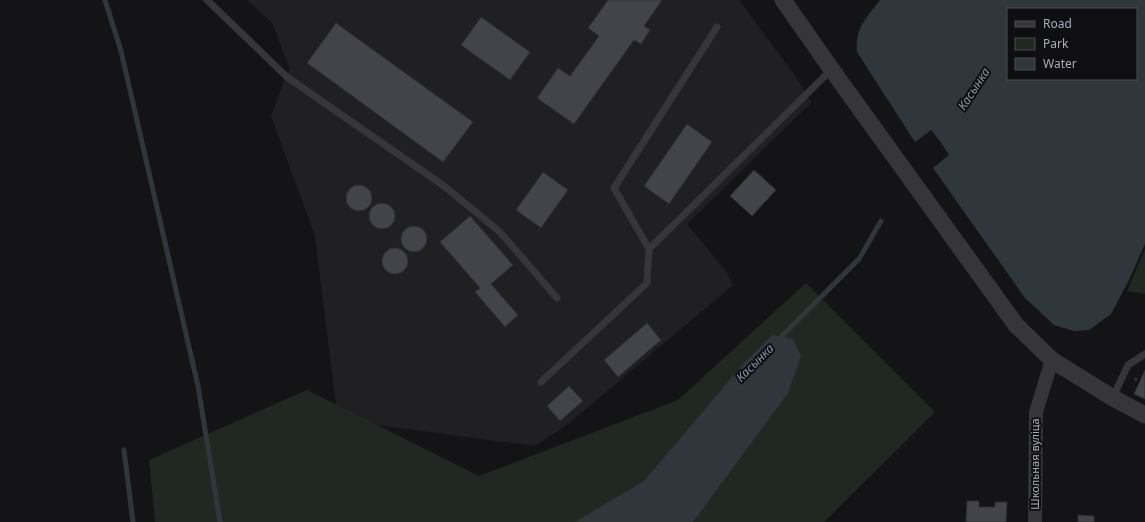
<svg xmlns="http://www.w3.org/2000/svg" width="1145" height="522" viewBox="0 0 1145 522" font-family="'Noto Sans',sans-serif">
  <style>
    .built { fill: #202023 }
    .green { fill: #212821 }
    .water { fill: #2f373d; fill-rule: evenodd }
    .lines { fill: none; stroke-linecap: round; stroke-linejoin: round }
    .stream { stroke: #2f373d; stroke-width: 5 }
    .building { fill: #434449; stroke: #2e2e32 }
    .path { stroke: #3c3d41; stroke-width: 2.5; stroke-dasharray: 2 3; stroke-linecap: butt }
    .service { stroke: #36363a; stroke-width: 7 }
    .minor { stroke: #36363a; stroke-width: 14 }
    .tertiary { stroke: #36363a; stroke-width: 17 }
    .labels { text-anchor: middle; stroke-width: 4; stroke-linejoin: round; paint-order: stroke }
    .street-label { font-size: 11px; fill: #a7acb5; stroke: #0f0f11 }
    .water-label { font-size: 12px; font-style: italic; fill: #819aad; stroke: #0f0f11 }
  </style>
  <rect width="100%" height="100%" fill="#141416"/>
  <path class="built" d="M 247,0 L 739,0 L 799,81 L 811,103 L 687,224 L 726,271 L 733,285 L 567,425 L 535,446 L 338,420 L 315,236 L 271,116 L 283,84 L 290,69 L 272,23 Z"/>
  <path class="green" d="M 1145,249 L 1145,294 L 1127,291 Z
    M 806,283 L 935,412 L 824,522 L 155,522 L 149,460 L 307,390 L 479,476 L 678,400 Z"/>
  <path class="water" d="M 880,0 L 1145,0 L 1145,244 L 1128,282 L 1111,314 L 1089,330 L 1074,331 L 1054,325 L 1025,298 L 933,168 L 949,155 L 940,141 L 931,130 L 915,142 L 857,52 C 855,27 866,19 880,0 ZM 1008,9 L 1136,9 L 1136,79 L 1008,79 Z
    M 772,335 L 793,339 L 801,356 L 788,393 L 693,522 L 575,522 L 644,481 L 745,362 Z"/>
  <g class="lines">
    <path class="stream" d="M 105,0 L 121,51 L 198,386 L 220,522
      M 777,341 L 859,259 L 881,221
      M 124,450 L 133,522"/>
  </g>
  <path class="building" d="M 608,0 L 662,0 L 644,26 L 650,30 L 641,44 L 634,40 L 574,124 L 537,98 L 558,68 L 570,76 L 599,36 L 588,28 Z
    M 481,17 L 530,52 L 510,80 L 461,45 Z
    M 336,23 L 473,122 L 443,162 L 307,63 Z
    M 687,124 L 712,142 L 669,204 L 644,186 Z
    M 754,170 L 776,190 L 752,216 L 730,196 Z
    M 543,172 L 568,190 L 541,228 L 516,210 Z
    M346 198a13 13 0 1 1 26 0a13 13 0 1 1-26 0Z
    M369 216a13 13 0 1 1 26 0a13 13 0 1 1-26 0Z
    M 470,216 L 513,265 L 491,284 L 518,315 L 505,327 L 475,292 L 480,288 L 440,242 Z
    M401 239a13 13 0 1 1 26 0a13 13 0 1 1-26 0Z
    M382 261a13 13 0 1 1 26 0a13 13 0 1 1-26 0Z
    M 647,323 L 661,340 L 618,377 L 604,360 Z
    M 1145,370 L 1145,399 L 1134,394 Z
    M 569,386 L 583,401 L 560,421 L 547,406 Z
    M 967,501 L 979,501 L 979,507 L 995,507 L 995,502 L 1007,502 L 1006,522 L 966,522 Z
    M 1078,515 L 1094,516 L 1094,522 L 1078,522 Z"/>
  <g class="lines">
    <path class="path" d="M 1135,379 L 1140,381"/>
    <path class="service" d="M 207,0 L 287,77 L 444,186 L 500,232 L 557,298
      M 717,27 L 614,188 L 649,249 L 831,70
      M 541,382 L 647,283 L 649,249
      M 1113,397 L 1128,365 L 1145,354"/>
    <path class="minor" d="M 1035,522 L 1036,412 L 1052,360"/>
    <path class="tertiary" d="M 783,0 L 832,70 L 1016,325 L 1052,360 L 1113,398 L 1145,415"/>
  </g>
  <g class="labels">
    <g class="street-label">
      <text transform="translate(1035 464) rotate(-90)" y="4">Школьная вуліца</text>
    </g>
    <g class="water-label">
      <text transform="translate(974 89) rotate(-57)" y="4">Касынка</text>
      <text transform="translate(755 363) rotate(-45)" y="4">Касынка</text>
    </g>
  </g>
  <rect x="1007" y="8" width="130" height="72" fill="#0f0f11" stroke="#4c4e53"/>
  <rect x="1015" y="21" width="20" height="6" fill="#36363a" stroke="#4c4e53"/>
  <text x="1043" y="28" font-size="12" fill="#a7acb5">Road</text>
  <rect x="1015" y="38" width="20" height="12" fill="#212821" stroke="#4c4e53"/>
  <text x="1043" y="48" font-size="12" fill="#a7acb5">Park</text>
  <rect x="1015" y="58" width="20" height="12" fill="#2f373d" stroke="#4c4e53"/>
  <text x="1043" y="68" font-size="12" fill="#a7acb5">Water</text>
</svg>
